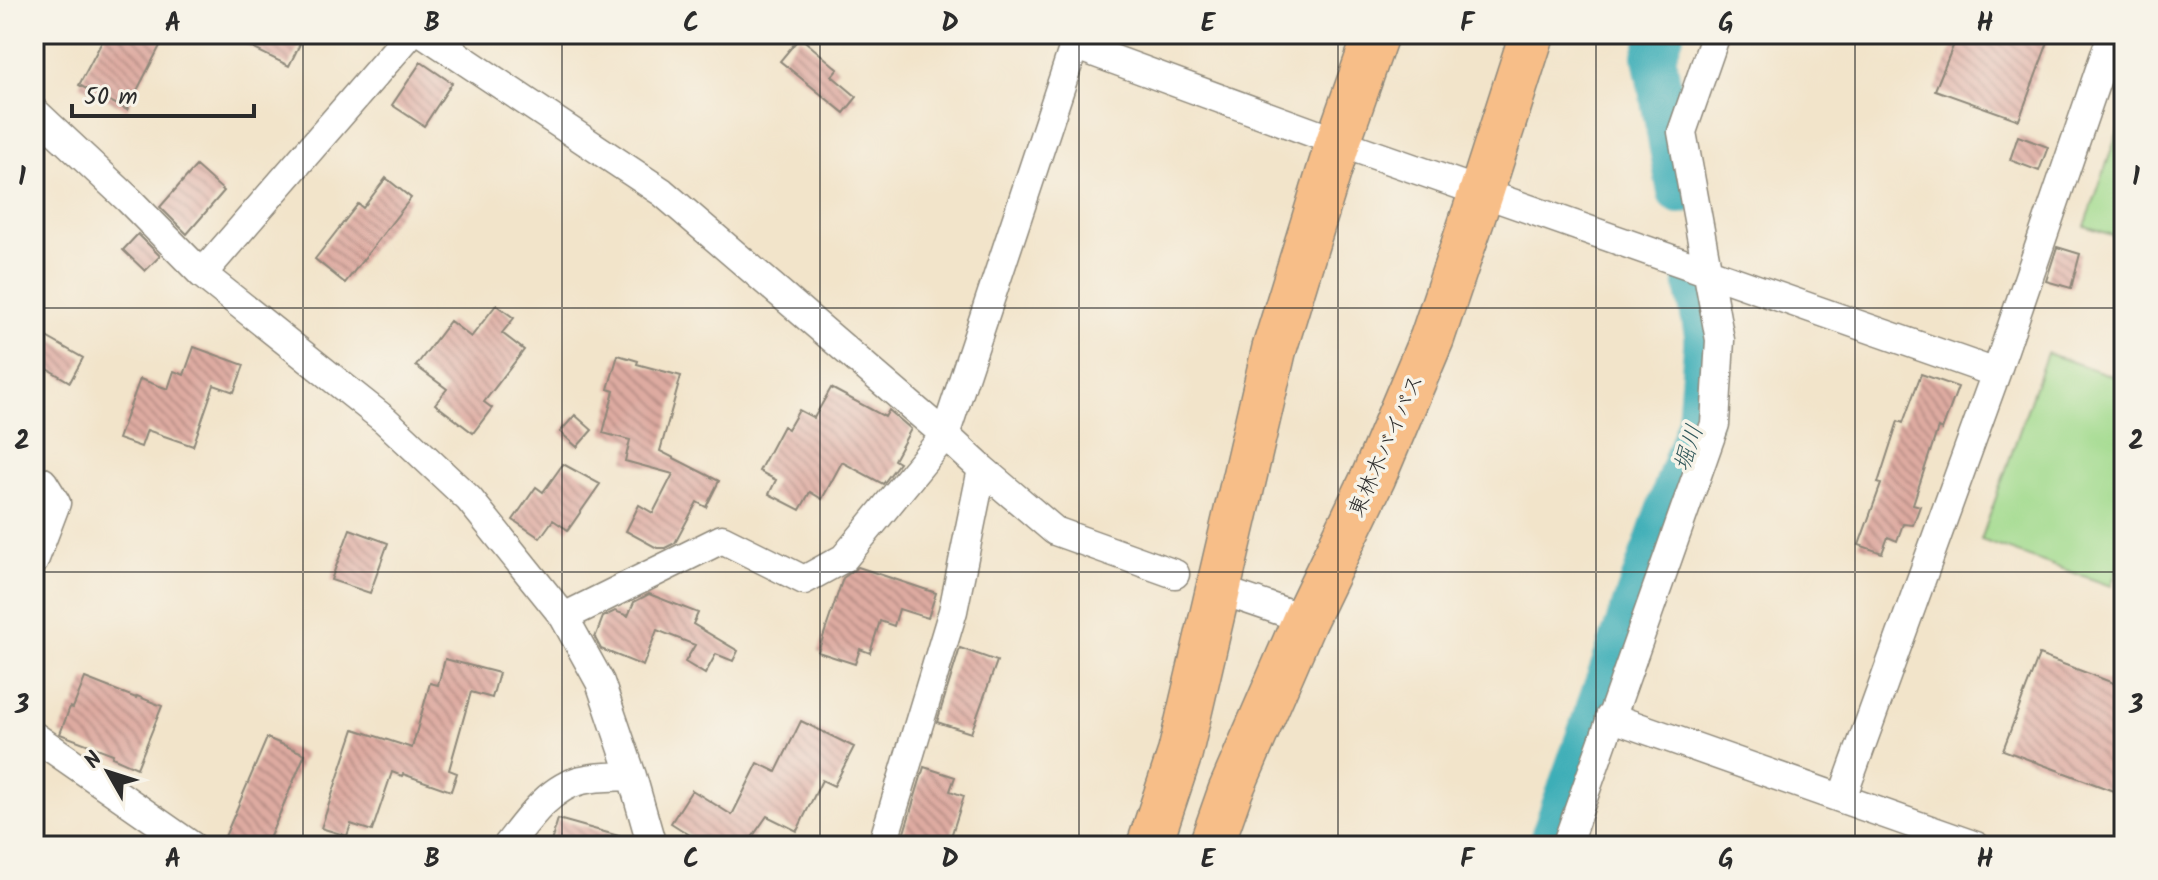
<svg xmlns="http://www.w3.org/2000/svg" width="2158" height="880" viewBox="0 0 2158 880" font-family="Kalam,'Klee One',sans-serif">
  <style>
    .garden { fill: #a0da8c; stroke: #66825c; stroke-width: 2 }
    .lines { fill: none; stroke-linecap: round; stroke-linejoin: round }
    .river { stroke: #3eaeb7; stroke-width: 44 }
    .building { fill: url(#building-back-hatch) }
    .minor-casing { stroke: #8e887a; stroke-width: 31 }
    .trunk-casing { stroke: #8e887a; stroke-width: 47 }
    .minor { stroke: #fff; stroke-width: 28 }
    .trunk { stroke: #f7be88; stroke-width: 44 }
    .grid { fill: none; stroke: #2b2b2b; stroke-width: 2; stroke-opacity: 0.55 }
    .labels { text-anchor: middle; stroke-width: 7; stroke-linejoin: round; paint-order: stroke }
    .street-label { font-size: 22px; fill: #2b2b2b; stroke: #f7f3e8 }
    .water-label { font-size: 24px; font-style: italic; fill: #32595c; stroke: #f7f3e8 }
    .neatline { fill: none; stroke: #2b2b2b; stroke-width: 3 }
    .grid-label { font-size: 26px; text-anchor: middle; font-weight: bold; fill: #2b2b2b }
  </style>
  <defs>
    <pattern id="building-back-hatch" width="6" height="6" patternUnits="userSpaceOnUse" patternTransform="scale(2)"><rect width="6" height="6" fill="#deaba1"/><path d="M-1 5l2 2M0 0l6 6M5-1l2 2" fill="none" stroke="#b48b83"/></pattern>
  </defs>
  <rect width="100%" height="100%" fill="#f7f3e8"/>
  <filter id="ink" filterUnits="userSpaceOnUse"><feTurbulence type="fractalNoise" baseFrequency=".0125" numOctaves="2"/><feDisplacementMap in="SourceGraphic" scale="16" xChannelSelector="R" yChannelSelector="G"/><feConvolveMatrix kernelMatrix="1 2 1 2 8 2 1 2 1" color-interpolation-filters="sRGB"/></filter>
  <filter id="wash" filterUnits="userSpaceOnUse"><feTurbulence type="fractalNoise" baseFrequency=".006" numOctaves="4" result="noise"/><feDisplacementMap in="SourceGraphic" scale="32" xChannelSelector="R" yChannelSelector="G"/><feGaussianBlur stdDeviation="1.8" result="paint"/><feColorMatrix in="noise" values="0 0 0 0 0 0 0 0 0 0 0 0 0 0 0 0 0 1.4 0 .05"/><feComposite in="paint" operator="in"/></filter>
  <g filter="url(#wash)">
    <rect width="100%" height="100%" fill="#f2e4ca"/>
    <path class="garden" d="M 2124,114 L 2124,239 L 2085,226 Z
      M 2047,353 L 2124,380 L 2124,550 L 2111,586 L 1981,540 Z"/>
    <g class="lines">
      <path class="river" d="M 1662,34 L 1654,56 L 1679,192
        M 1549,846 L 1699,421 L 1706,334 L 1695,279"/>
    </g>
    <g id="blocks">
      <path class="building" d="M 106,34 L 146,34 L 162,42 L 127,110 L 79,85 Z
        M 224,34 L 305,34 L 289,66 Z
        M 1958,34 L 2051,34 L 2019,120 L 1935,90 Z
        M 800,37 L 838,69 L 832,76 L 857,97 L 844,113 L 780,61 Z
        M 421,62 L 452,83 L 424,126 L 392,105 Z
        M 2018,136 L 2048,147 L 2039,171 L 2010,160 Z
        M 196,166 L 224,191 L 187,234 L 160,207 Z
        M 386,178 L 411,198 L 345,283 L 315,259 L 358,204 L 363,208 Z
        M 138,234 L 160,256 L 145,271 L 123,250 Z
        M 2057,247 L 2080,254 L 2071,288 L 2046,281 Z
        M 496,305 L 514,318 L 502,333 L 524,350 L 484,402 L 492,408 L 473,433 L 435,404 L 447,389 L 416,366 L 450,321 L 471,337 Z
        M 34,330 L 83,358 L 70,382 L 34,361 Z
        M 194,347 L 244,365 L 234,392 L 214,385 L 193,446 L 147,430 L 141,447 L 118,439 L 140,379 L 168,389 L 174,371 L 184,375 Z
        M 618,355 L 638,361 L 637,364 L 681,376 L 660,451 L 719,481 L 706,507 L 697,502 L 675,543 L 665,548 L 657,548 L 626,531 L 639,505 L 653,513 L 673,474 L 625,461 L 630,440 L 603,433 L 614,391 L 608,389 Z
        M 1921,374 L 1958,387 L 1942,430 L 1938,428 L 1913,504 L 1920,506 L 1913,525 L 1903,524 L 1897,541 L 1888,537 L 1882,553 L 1859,545 L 1881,484 L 1878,483 L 1898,421 L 1903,423 Z
        M 831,388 L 885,417 L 889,410 L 911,429 L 894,460 L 899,463 L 883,484 L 842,462 L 822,499 L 810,492 L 800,510 L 769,494 L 776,480 L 759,471 L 783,426 L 788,429 L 799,410 L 814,418 Z
        M 575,415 L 592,430 L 577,447 L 560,432 Z
        M 563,464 L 600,484 L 568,530 L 553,520 L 540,538 L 513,520 L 536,487 L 543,492 Z
        M 350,529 L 388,543 L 370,593 L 331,580 Z
        M 858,567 L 936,593 L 928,618 L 899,609 L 894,626 L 880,621 L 870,653 L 860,649 L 855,664 L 818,652 L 843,578 Z
        M 649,594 L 698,613 L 693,624 L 738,651 L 733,661 L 716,654 L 705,674 L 685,662 L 695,645 L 657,630 L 643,666 L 601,649 L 595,638 L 603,617 L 615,611 L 628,616 L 634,602 Z
        M 960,648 L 997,661 L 971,733 L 937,722 Z
        M 2039,655 L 2124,687 L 2124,795 L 2003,750 Z
        M 445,659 L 499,673 L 492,698 L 471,692 L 449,770 L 457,773 L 451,791 L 403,774 L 402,776 L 392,772 L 372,831 L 351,824 L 347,836 L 321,828 L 354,729 L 412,748 L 430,683 L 438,685 Z
        M 85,678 L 136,698 L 137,696 L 162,706 L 137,768 L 112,757 L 113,754 L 60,734 L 70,707 L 73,708 Z
        M 801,721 L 854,747 L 834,786 L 822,780 L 797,831 L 767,816 L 746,846 L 707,846 L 671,823 L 692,790 L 732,815 L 758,763 L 776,772 Z
        M 267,738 L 305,754 L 266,846 L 221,846 Z
        M 924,767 L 955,777 L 950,791 L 964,796 L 948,846 L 900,846 Z
        M 558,819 L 633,840 L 632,846 L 564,846 L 551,842 Z"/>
    </g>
  </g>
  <g filter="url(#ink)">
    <use href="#blocks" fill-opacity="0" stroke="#8e887a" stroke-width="2"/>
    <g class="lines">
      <g class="minor-casing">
        <path id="minor" d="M 425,34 L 662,192 L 945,435 L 844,558 L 804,580 L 722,539 L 564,617
          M 1074,45 L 1338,142 L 1996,373
          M 34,111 L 129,200 L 202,274 L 385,420 L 469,499 L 564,617 L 600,682 L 632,776 L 652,846
          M 202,274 L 410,34
          M 982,469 L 1055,531 L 1175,574
          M 34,478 L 43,482 L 56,503 L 34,561
          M 1217,589 L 1305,619
          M 1610,717 L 1976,846
          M 34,736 L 192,846
          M 1842,798 L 1996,373 L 2112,34
          M 507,846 C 526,822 549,787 582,780 C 598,776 616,777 632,776
          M 882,846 L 953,611 L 982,469 L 945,435 L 1078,34
          M 1566,846 L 1715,424 L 1720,340 L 1682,132 L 1716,34"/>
      </g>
      <g class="trunk-casing">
        <path id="trunk" d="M 1149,846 L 1180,753 L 1274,350 L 1338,142 L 1376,34
          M 1211,846 L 1230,792 L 1305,619 L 1373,478 L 1432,338 L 1481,193 L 1532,34"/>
      </g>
      <use href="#minor" class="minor"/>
      <use href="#trunk" class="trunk"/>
    </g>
  </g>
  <path class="grid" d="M 303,34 L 303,846M 562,34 L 562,846M 820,34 L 820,846M 1079,34 L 1079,846M 1338,34 L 1338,846M 1596,34 L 1596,846M 1855,34 L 1855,846M 34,308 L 2124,308M 34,572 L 2124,572"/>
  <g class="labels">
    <g class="street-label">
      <text transform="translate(1385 445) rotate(-66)" y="8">東林木バイパス</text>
    </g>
    <g class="water-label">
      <text transform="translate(1688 448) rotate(-72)" y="8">堀川</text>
    </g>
  </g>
  <rect width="2158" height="880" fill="none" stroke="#f7f3e8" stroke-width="88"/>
  <g transform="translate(108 772) rotate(309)" stroke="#f7f3e8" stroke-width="6" paint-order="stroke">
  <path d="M0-6L14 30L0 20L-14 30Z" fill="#2b2b2b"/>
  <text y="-12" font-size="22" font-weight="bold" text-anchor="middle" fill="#2b2b2b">N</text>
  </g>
  <path d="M72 104v12h182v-12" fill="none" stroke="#2b2b2b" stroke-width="4"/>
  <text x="84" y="104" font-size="24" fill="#2b2b2b" stroke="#f7f3e8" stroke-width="6" paint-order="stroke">50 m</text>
  <rect x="44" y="44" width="2070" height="792" class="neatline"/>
  <g class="grid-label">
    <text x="173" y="31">A</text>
    <text x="432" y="31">B</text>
    <text x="691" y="31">C</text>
    <text x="950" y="31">D</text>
    <text x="1208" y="31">E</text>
    <text x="1467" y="31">F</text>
    <text x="1726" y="31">G</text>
    <text x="1985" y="31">H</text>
    <text x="22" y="185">1</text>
    <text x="2136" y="185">1</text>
    <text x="22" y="449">2</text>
    <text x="2136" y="449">2</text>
    <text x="22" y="713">3</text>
    <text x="2136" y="713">3</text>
    <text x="173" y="867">A</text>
    <text x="432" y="867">B</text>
    <text x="691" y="867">C</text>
    <text x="950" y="867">D</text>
    <text x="1208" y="867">E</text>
    <text x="1467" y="867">F</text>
    <text x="1726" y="867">G</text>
    <text x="1985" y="867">H</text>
  </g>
</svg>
